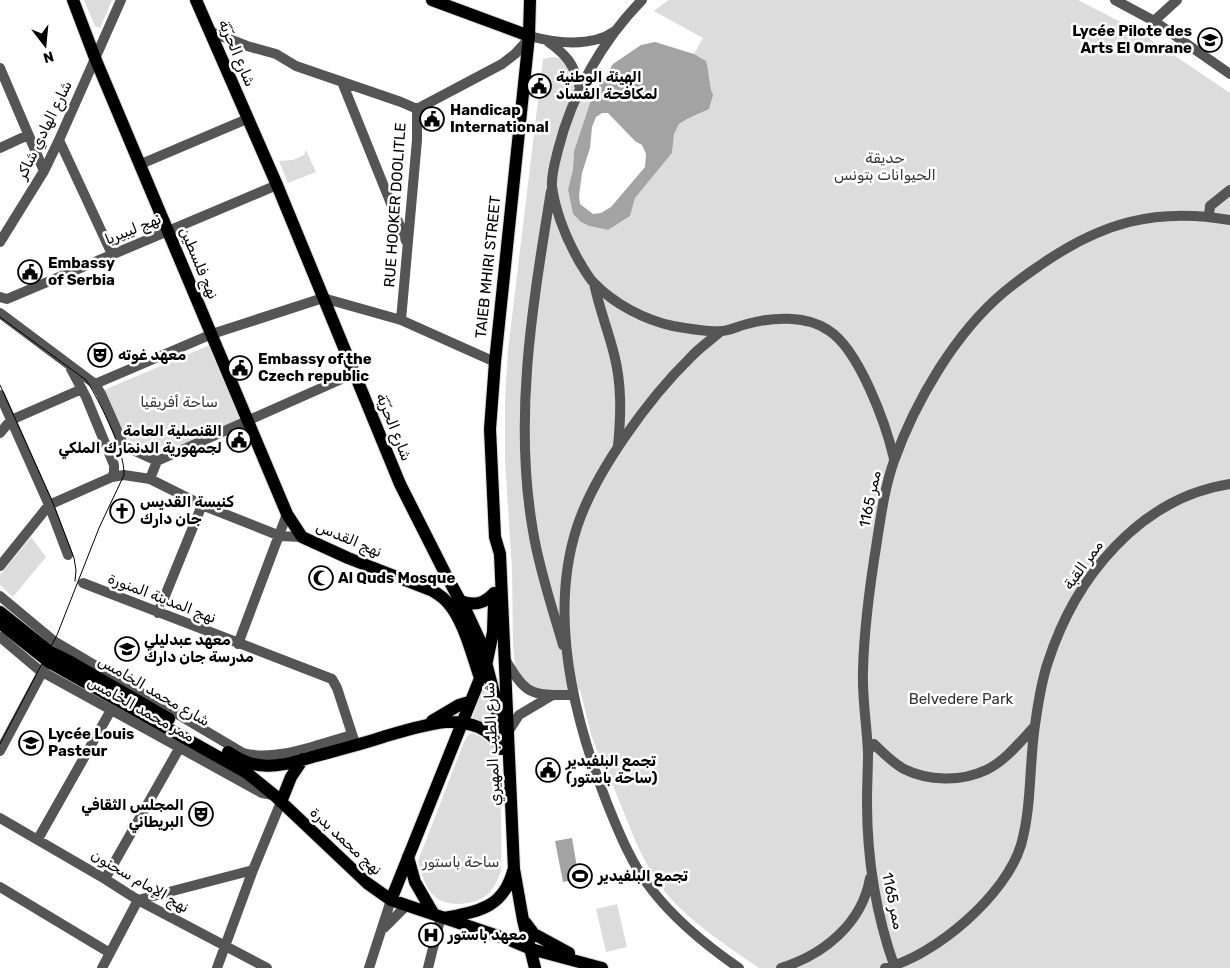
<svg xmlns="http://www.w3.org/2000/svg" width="1230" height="968" viewBox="0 0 1230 968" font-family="Rubik,Vazirmatn,sans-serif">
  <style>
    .green { fill: #dcdcdc }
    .water { fill: #a3a3a3; fill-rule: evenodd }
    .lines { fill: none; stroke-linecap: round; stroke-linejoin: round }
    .major-casing { stroke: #dbdbdb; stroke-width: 14 }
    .minor { stroke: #555; stroke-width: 10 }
    .major { stroke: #000; stroke-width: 12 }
    .tram { stroke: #000; stroke-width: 1 }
    .labels { text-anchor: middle; stroke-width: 5; stroke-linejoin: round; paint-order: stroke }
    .poi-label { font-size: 15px; font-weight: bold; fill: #000; stroke: #fff; text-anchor: start }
    .street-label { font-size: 15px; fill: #000; stroke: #fff }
    .park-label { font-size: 15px; fill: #333; stroke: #fff }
  </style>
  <rect width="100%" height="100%" fill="#fff"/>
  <path class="green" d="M 84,0 L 112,0 L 100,28 L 95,26 Z
    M 668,0 L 1078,0 L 1138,31 L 1230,93 L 1230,968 L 759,968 C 727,946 690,922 665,892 C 642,863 630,827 616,793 C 609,774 597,754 591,734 C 587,720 584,704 580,690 L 550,696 L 523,682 L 515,667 L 513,643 L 512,568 L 505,460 L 505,401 L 508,350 L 543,59 L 553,57 L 565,59 L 576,84 L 593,94 L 574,151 L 573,169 L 568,191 L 573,214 L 581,222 L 589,226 L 607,230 L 630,216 L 635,198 L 672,153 L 674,134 L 679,124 L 687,119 L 699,114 C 707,94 712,83 706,61 L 694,54 L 703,38 L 654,11 Z
    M 306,150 L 316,172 L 288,183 L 279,161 L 293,160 L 304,155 Z
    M 210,345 L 241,419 L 158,454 L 123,437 L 104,390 Z
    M 31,537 L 46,557 L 13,597 L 0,585 L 0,575 Z
    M 486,678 L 498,734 L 492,727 L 472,719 Z
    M 472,733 C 483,737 492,744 496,756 C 504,774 501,798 501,817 C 501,835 502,853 501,871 C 498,879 494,889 487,895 C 475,905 448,908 435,897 C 425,888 421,873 418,861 L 464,742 L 468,735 Z
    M 617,904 L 627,947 L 606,952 L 596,909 Z"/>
  <path class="water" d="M 655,42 L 694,54 L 706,61 C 710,73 708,84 713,95 L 709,109 L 687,119 L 679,124 L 674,134 L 672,153 L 635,198 L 630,216 L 608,230 L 589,226 L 581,222 L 573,214 L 568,190 L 573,169 L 574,151 L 593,94 L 613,64 L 641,45 ZM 602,113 L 608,113 L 635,141 L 642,145 L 646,154 L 645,167 L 611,207 L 601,213 L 593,214 L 580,204 L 579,196 L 582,173 L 590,148 L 592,127 L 596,117 Z
    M 572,838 L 579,879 L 563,882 L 555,841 Z"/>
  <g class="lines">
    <g class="major-casing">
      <path id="major" d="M 73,0 L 95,58 L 287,514 L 302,537 L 348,558 L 433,591 C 438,594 444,598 448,603 C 464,621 472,655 480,678
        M 196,0 L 277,185 L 400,484 L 446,575 L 468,615 L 481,643 L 494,693 L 501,737
        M 432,0 L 529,36
        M 530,0 L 529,36 L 495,362 L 490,429 L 495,537 L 500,554 L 514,869 L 523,920 L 535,968
        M 460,601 C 474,606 484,604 494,593
        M 0,612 L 49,651 L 67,660 L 169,719
        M 0,623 L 49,662 L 247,773 L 274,795 L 367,883 L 391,900 L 510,940 L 531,949 L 602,968
        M 432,721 L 459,705 L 469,702
        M 228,752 C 237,758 248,764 259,765 C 278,768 298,761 316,756 C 338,750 361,744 383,737 C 403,731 425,724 446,722 C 469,721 492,728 501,749
        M 281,802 L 291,777 L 303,759
        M 408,857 L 415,882 L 433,913
        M 391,900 L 487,661 L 493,632 L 494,602
        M 445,918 C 479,911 503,908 513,871
        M 525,922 L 534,934 L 569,953"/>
    </g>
    <path class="minor" d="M 642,0 C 602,41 572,94 558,150 C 555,162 551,175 552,187 C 556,214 566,238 579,261 C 584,269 588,277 594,283 C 614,304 645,320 673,326 C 684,328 711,332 722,331 C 730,330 739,326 747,324 C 772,317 806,315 828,330 C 859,349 886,424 894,459
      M 1115,0 L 1154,21 L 1230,74
      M 1154,21 L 1177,0
      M 211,32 L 247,46 L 276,54 L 296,66 L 401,102 L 417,109
      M 547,41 C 567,55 574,64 580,88
      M 0,68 L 44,171
      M 342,82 L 406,241
      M 417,109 L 502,64 L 515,54 L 526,42 L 529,36 C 556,43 591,48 615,31
      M 59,140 L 112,254
      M 0,148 L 28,135
      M 141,164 L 247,119
      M 551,191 C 533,303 513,417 533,531 C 539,569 552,607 563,645
      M 1209,216 L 1210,206 L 1230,190
      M 0,242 L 44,171 L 59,140 L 121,0
      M 594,283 C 599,308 608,330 614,354 C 622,385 621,415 618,446
      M 0,297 L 7,299 L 277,185
      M 0,313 L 95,384 L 101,394 L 124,446 L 157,461
      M 401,320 L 417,140 L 417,109
      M 721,331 C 711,340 699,348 690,358 C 649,398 595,472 577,527 C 548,616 574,719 607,803 C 619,833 632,865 652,890 C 676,921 707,946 739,968
      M 71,369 L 86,397 L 114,465 L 114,472 L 112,477
      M 95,384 L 212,334 L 323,298 L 401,320 L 495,362
      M 0,395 L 49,505 L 68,555
      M 0,433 L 11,420 L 82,389
      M 150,479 L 157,461 L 355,373
      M 0,566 L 49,505 L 112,477 L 124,475 L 150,479 L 202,505 L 280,536 L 302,537
      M 83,583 L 332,679 L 337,688 L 354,740
      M 0,596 L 54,641 L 243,753 C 278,762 319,744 352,735
      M 158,613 L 202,505
      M 0,637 L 39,670 L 262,793 L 273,795
      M 238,644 L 287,514
      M 505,659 C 527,696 530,695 573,695
      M 508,732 L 519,715 L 551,696
      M 0,751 L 45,667
      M 868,751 L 874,744 C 883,753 893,763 904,769 C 928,781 961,782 986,770 C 1005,761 1020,742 1034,727
      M 0,818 L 105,879 L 138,900 L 267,968
      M 38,839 L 111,710
      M 105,879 L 180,747
      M 0,887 L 110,953
      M 384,928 L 407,905
      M 102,968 L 138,900 L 253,870
      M 217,968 L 253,870 L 281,802
      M 369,968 L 391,900
      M 428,968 L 441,916
      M 781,968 C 823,955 862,924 870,878
      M 885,968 C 935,956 1006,895 1021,845 C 1032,806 1029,765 1035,725 C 1038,704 1041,682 1048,662 C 1075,578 1139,498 1230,484
      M 895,968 C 876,915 867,858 867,802 C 867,785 868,769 868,753 C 867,726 862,699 863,671 C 864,627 870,584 877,541 C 881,515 885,486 894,461 C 915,402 955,333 1004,292 C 1015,283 1027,274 1039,266 C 1100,223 1155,207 1230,220"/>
    <use href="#major" class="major"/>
    <path class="tram" d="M 0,317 L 86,380 L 90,386 C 102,407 125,452 124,475 L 99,528 L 57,635 L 0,744
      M 0,385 L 53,503 L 74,558 L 76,570 L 75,581"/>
  </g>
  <defs>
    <g id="school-ring" transform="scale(1.25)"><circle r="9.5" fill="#fff" stroke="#000" stroke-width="1.5"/><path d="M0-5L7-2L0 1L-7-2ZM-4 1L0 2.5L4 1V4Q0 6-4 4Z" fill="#000"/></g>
    <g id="civic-ring" transform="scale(1.25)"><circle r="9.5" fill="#fff" stroke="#000" stroke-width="1.5"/><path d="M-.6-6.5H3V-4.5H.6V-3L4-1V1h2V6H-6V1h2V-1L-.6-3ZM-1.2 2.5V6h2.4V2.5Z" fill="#000"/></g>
    <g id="theatre-ring" transform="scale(1.25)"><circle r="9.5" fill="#fff" stroke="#000" stroke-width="1.5"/><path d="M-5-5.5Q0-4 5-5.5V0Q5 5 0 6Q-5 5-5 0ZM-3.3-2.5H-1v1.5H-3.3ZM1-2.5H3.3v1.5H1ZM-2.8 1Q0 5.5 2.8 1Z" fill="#000"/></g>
    <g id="church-ring" transform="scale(1.25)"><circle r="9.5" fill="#fff" stroke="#000" stroke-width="1.5"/><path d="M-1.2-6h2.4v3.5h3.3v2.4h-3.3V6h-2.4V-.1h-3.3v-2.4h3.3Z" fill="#000"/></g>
    <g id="mosque-ring" transform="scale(1.25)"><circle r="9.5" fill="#fff" stroke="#000" stroke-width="1.5"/><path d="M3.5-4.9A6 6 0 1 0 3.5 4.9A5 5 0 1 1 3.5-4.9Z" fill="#000"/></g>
    <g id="university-ring" transform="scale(1.25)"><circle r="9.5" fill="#fff" stroke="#000" stroke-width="1.5"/><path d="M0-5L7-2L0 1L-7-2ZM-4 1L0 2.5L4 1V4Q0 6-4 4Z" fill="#000"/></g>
    <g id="stadium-ring" transform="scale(1.25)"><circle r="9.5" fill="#fff" stroke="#000" stroke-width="1.5"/><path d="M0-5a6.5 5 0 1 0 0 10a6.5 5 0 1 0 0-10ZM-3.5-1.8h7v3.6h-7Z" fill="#000"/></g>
    <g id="hospital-ring" transform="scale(1.25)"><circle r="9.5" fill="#fff" stroke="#000" stroke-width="1.5"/><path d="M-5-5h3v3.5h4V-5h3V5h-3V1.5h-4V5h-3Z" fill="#000"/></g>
  </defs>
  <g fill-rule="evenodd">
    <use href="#school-ring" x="1210" y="40"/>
    <use href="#civic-ring" x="539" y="86"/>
    <use href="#civic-ring" x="432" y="119"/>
    <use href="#civic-ring" x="30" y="272"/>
    <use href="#theatre-ring" x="100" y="355"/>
    <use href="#civic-ring" x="240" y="368"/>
    <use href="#civic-ring" x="239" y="440"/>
    <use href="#church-ring" x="122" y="511"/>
    <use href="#mosque-ring" x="321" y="578"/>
    <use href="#university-ring" x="127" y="649"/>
    <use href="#school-ring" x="31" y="743"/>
    <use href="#civic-ring" x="548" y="770"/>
    <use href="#theatre-ring" x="201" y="814"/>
    <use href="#stadium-ring" x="580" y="876"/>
    <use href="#hospital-ring" x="431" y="935"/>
  </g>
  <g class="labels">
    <g class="poi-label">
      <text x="1192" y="36" text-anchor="end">Lycée Pilote des<tspan x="1192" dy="17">Arts El Omrane</tspan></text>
      <text x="556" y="82">الهيئة الوطنية<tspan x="556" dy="17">لمكافحة الفساد</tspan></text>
      <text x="450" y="115">Handicap<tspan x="450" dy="17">International</tspan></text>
      <text x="48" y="268">Embassy<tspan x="48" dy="17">of Serbia</tspan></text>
      <text x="118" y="360">معهد غوته</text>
      <text x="258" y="364">Embassy of the<tspan x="258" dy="17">Czech republic</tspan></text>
      <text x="222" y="436" text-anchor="end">القنصلية العامة<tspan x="222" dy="17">لجمهورية الدنمارك الملكي</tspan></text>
      <text x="140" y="507">كنيسة القديس<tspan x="140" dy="17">جان دارك</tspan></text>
      <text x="338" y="583">Al Quds Mosque</text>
      <text x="144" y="645">معهد عبدليلي<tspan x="144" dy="17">مدرسة جان دارك</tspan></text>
      <text x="48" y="739">Lycée Louis<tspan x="48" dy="17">Pasteur</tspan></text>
      <text x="566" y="766">تجمع البلفيدير<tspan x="566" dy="17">(ساحة باستور)</tspan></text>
      <text x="184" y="810" text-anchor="end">المجلس الثقافي<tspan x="184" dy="17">البريطاني</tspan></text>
      <text x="598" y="881">تجمع البلفيدير</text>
      <text x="448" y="940">معهد باستور</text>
    </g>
    <g class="street-label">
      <text transform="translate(237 53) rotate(67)" y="5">شارع الحرّيّة</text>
      <text transform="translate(44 130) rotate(-64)" y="5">شارع الهادي شاكر</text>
      <text transform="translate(395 205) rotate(-86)" y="5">RUE HOOKER DOOLITLE</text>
      <text transform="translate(133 229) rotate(-22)" y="5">نهج ليبيريا</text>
      <text transform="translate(199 263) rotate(67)" y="5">نهج فلسطين</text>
      <text transform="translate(488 267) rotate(-84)" y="5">TAIEB MHIRI STREET</text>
      <text transform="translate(394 427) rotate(68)" y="5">شارع الحرّيّة</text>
      <text transform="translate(870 499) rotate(-78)" y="5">ممر 1165</text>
      <text transform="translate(349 539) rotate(23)" y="5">نهج القدس</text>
      <text transform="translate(1083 565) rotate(-54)" y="5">ممر القبة</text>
      <text transform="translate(162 598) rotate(21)" y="5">نهج المدينة المنورة</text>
      <text transform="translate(154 691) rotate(30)" y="5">شارع محمد الخامس</text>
      <text transform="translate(141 709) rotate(29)" y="5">ممر محمد الخامس</text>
      <text transform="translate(492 744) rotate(-93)" y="5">شارع الطيب المهيري</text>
      <text transform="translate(346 841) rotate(43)" y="5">نهج محمد بدرة</text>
      <text transform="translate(140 881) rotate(30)" y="5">نهج الإمام سحنون</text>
      <text transform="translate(893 901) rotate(78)" y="5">ممر 1165</text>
    </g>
    <g class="park-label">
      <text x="885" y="163">حديقة<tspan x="885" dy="17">الحيوانات بتونس</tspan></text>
      <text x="179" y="407">ساحة أفريقيا</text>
      <text x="961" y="704">Belvedere Park</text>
      <text x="461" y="867">ساحة باستور</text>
    </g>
  </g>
  <g transform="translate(45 45) rotate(164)" stroke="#ffffff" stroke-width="4" paint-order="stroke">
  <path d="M0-4L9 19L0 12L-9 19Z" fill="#000000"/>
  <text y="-8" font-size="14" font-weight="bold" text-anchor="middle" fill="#000000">N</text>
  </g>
</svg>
